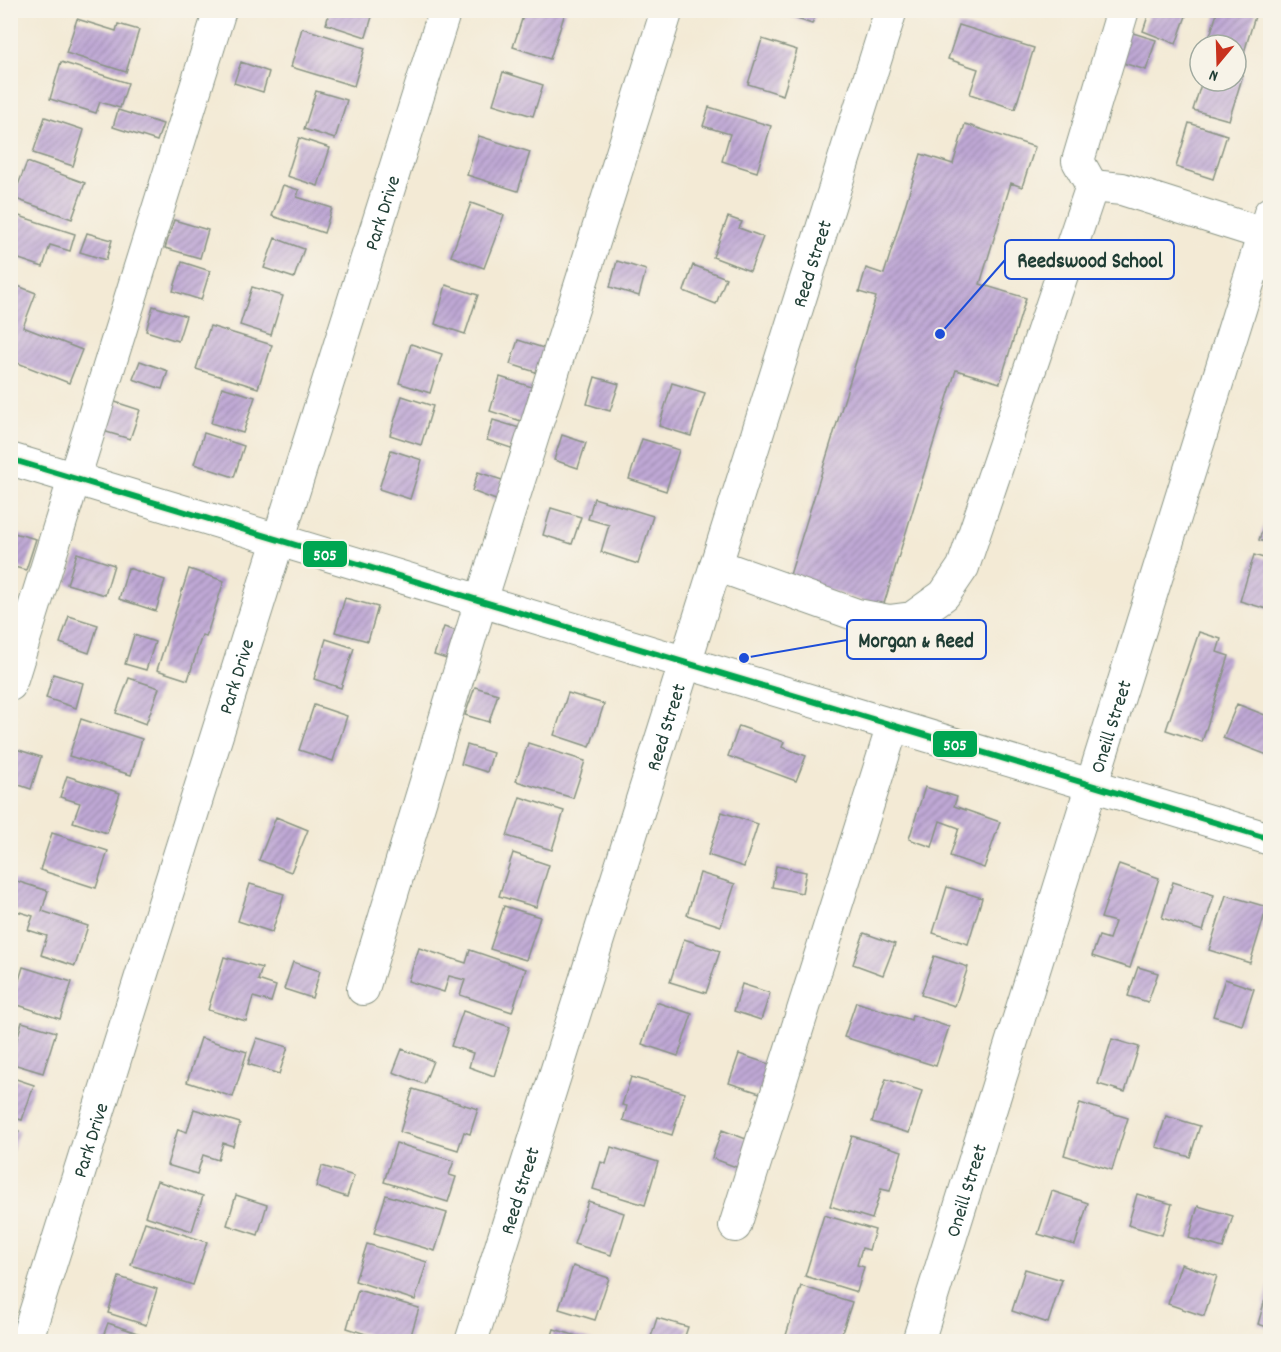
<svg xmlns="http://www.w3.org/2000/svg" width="1281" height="1352" viewBox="0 0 1281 1352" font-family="Dekko,sans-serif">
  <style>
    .building { fill: url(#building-hatch) }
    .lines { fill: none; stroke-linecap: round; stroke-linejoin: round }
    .minor-casing { stroke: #899484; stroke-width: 34 }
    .minor { stroke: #fff; stroke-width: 32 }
    .bus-1-casing { stroke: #f7f3e8; stroke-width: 10 }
    .bus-1 { stroke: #00a651; stroke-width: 6 }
    .labels { text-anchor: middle; stroke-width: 4.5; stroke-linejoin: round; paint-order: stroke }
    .street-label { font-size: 20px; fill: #1f3d34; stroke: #f7f3e8 }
    .leader { fill: none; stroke: #1d4ed8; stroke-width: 2 }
    .callout-dot { fill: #1d4ed8; stroke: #f7f3e8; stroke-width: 2 }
    .callout { fill: #f7f3e8; stroke: #1d4ed8; stroke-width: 2 }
    .callout-label { font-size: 21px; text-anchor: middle; font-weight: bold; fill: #1f3d34 }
    .line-badge { stroke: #f7f3e8; stroke-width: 2 }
    .badge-label { font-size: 16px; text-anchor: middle; font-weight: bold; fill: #fff }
  </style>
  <defs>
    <pattern id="building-hatch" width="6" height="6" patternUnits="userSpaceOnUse" patternTransform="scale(1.5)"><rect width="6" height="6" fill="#bfa8d5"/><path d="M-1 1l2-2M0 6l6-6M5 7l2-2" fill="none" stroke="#9b8aae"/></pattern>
  </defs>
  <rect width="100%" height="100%" fill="#f7f3e8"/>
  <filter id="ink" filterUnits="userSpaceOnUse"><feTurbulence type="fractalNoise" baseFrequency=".0167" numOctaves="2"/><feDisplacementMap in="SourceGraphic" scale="12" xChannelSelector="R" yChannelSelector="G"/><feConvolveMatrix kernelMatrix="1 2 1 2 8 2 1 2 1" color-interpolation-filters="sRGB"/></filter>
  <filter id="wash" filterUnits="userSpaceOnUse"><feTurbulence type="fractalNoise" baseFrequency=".008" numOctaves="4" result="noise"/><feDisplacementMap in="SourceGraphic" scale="24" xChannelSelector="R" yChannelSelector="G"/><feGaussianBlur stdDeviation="1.35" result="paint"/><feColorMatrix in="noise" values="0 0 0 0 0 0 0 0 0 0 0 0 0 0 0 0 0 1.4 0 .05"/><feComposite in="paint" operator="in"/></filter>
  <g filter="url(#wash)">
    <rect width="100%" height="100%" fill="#f3ead5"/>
    <g id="blocks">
      <path class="building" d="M 330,10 L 374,10 L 366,37 L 326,24 Z
        M 525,10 L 566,10 L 550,59 L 513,47 Z
        M 771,10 L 817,10 L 812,24 Z
        M 1150,10 L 1181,10 L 1187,13 L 1176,44 L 1143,31 Z
        M 1218,10 L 1247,10 L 1256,13 L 1242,59 L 1236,57 L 1236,45 L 1207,45 Z
        M 77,19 L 116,31 L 118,24 L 139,30 L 126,72 L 66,53 Z
        M 959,25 L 1034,48 L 1015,109 L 970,94 L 978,69 L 948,59 Z
        M 302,28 L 365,48 L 354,86 L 291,67 Z
        M 1123,30 L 1156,40 L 1146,70 L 1113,60 Z
        M 762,39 L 797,50 L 783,95 L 748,84 Z
        M 61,62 L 128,83 L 120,108 L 100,102 L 96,113 L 50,99 Z
        M 241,62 L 269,72 L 263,92 L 234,83 Z
        M 503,72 L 543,85 L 533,116 L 493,104 Z
        M 1236,73 L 1243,75 L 1229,120 L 1193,110 L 1202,81 L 1236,81 Z
        M 316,91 L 347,100 L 335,139 L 304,129 Z
        M 709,107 L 771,126 L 757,172 L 722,161 L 730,134 L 703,126 Z
        M 118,110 L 163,124 L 157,141 L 113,127 Z
        M 45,117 L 84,130 L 73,166 L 33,153 Z
        M 1189,123 L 1227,135 L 1213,179 L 1176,167 Z
        M 965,124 L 1035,147 L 1022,187 L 1011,183 L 980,284 L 1026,298 L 1000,383 L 956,370 L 883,607 L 789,578 L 876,297 L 859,292 L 866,268 L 884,274 L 921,154 L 953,164 Z
        M 479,136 L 530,152 L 518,191 L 467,175 Z
        M 299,138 L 330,148 L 318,186 L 287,176 Z
        M 27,162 L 85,183 L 72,219 L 13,198 Z
        M 283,185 L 299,190 L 297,197 L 332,208 L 324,233 L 272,216 Z
        M 471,203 L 504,215 L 484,268 L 451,256 Z
        M 16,215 L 75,234 L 70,251 L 50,245 L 43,267 L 10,256 L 10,233 Z
        M 728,217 L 742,222 L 739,228 L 763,237 L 750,271 L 713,257 Z
        M 174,220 L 208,230 L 200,258 L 165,248 Z
        M 87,233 L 112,240 L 106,260 L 80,252 Z
        M 275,238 L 304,249 L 294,278 L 264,268 Z
        M 617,261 L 646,270 L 639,296 L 610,287 Z
        M 182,262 L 210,271 L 201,300 L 173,291 Z
        M 693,265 L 726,278 L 716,304 L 684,291 Z
        M 10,283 L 36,293 L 23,327 L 82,350 L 69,383 L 10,360 Z
        M 446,285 L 478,295 L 465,334 L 435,324 Z
        M 252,287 L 283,296 L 271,335 L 240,325 Z
        M 153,306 L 186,316 L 178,341 L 146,331 Z
        M 210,326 L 272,345 L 258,388 L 196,369 Z
        M 518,340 L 550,350 L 542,374 L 510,364 Z
        M 411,344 L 442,354 L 430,393 L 399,383 Z
        M 140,361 L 168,371 L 162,389 L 133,379 Z
        M 500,377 L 535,388 L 524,422 L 490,411 Z
        M 595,377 L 619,384 L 610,411 L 587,404 Z
        M 672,383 L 705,393 L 691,436 L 659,426 Z
        M 222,387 L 255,397 L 243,433 L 211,423 Z
        M 402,396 L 433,406 L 421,445 L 390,435 Z
        M 112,401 L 140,410 L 130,439 L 103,431 Z
        M 493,420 L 523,429 L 517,450 L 487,440 Z
        M 204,433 L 244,446 L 234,477 L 194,464 Z
        M 562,435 L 586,443 L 578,468 L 554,460 Z
        M 642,439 L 679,450 L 666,491 L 629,479 Z
        M 391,450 L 422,460 L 410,499 L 379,489 Z
        M 478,472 L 508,482 L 501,502 L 472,491 Z
        M 594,498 L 653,516 L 638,564 L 601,552 L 609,525 L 588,519 Z
        M 1270,506 L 1270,544 L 1259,540 Z
        M 551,508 L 581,517 L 572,544 L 543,535 Z
        M 10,532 L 36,539 L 26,570 L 10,566 Z
        M 77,553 L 114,565 L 105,595 L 67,584 Z
        M 1254,555 L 1270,560 L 1270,610 L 1240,601 Z
        M 128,568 L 165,580 L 156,611 L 119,599 Z
        M 189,569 L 224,581 L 206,637 L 202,635 L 188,680 L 157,670 Z
        M 345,598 L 378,607 L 368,641 L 335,632 Z
        M 69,616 L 98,625 L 89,653 L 60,643 Z
        M 444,627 L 463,633 L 453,661 L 434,655 Z
        M 1199,632 L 1221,639 L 1217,652 L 1229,656 L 1202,742 L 1166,730 Z
        M 134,635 L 155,642 L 146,670 L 125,664 Z
        M 326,639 L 354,648 L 341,688 L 314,679 Z
        M 53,674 L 83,683 L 76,708 L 46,698 Z
        M 129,678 L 159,688 L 146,724 L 116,713 Z
        M 475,687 L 498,694 L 489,722 L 465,715 Z
        M 568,693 L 604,704 L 590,747 L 554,735 Z
        M 1237,704 L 1270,717 L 1270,756 L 1223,738 Z
        M 314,705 L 347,716 L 333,761 L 299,750 Z
        M 81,719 L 142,739 L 131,775 L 69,756 Z
        M 739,726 L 784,742 L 782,747 L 806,756 L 796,781 L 728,756 Z
        M 528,743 L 585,761 L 573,798 L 516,781 Z
        M 467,745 L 493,753 L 487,772 L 461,764 Z
        M 16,749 L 41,757 L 31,789 L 10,782 L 10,766 Z
        M 67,776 L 120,793 L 107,833 L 73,822 L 80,803 L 60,797 Z
        M 925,787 L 957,797 L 954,806 L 1000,822 L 984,868 L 950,856 L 959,828 L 940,821 L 932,847 L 909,839 Z
        M 520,797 L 564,811 L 552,850 L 507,836 Z
        M 722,812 L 758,824 L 744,867 L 708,855 Z
        M 276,817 L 308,830 L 291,872 L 259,860 Z
        M 52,833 L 108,851 L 96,888 L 40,870 Z
        M 513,853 L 549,865 L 536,907 L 499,896 Z
        M 1119,864 L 1159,878 L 1130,968 L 1092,956 L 1099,936 L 1109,939 L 1115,922 L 1101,918 Z
        M 776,866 L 806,872 L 802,893 L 772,887 Z
        M 700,873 L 735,884 L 721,926 L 687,915 Z
        M 10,879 L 48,891 L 42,911 L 88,926 L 75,966 L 41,955 L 47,936 L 28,930 L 33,916 L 10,909 Z
        M 1173,882 L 1214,895 L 1203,931 L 1162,918 Z
        M 250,884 L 284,894 L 272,932 L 238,921 Z
        M 947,887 L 982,898 L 968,944 L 933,933 Z
        M 1226,895 L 1267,907 L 1250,963 L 1209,950 Z
        M 504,906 L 540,917 L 526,960 L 490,949 Z
        M 864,933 L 895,944 L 883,975 L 853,964 Z
        M 684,939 L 720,951 L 706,993 L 670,982 Z
        M 419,948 L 466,963 L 470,950 L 526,969 L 512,1012 L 460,995 L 465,980 L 449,976 L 444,992 L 408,981 Z
        M 934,956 L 968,967 L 955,1006 L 921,995 Z
        M 224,957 L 262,968 L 258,980 L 276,986 L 271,1002 L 253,997 L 246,1021 L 208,1010 Z
        M 293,962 L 320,971 L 312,998 L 284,989 Z
        M 23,967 L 72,982 L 60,1019 L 12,1003 Z
        M 1138,967 L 1158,973 L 1148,1002 L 1128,996 Z
        M 1225,979 L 1254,989 L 1242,1025 L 1213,1016 Z
        M 742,984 L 770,993 L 761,1020 L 734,1011 Z
        M 656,1002 L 692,1014 L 678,1056 L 642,1044 Z
        M 856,1002 L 911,1020 L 912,1015 L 949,1027 L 936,1066 L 844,1037 Z
        M 463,1011 L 510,1027 L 494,1076 L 469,1067 L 473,1053 L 451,1046 Z
        M 22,1022 L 56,1032 L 43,1073 L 10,1063 Z
        M 201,1038 L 247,1052 L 233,1097 L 187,1082 Z
        M 257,1038 L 288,1047 L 279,1074 L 248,1064 Z
        M 1112,1039 L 1139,1047 L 1125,1092 L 1098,1084 Z
        M 402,1049 L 433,1061 L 424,1084 L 393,1072 Z
        M 739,1054 L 778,1067 L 769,1096 L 729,1083 Z
        M 10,1077 L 34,1085 L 22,1120 L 10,1117 Z
        M 631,1077 L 685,1093 L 672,1135 L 623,1120 L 627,1106 L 622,1105 Z
        M 886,1079 L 922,1091 L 909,1133 L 872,1122 Z
        M 413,1089 L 478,1109 L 470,1134 L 464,1132 L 458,1150 L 400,1132 Z
        M 1080,1103 L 1128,1118 L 1112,1170 L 1064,1155 Z
        M 194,1109 L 240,1123 L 233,1146 L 223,1143 L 218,1160 L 203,1155 L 197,1174 L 167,1165 L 178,1129 L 187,1132 Z
        M 1166,1116 L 1200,1126 L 1190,1157 L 1156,1147 Z
        M 10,1128 L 19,1131 L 11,1155 L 10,1155 Z
        M 722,1130 L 754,1142 L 744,1170 L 712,1158 Z
        M 852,1136 L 902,1151 L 890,1191 L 881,1189 L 872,1219 L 830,1206 Z
        M 396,1143 L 454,1161 L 449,1175 L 456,1177 L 448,1202 L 384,1182 Z
        M 611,1147 L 658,1162 L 645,1205 L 593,1189 L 601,1162 L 606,1164 Z
        M 322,1166 L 354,1176 L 347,1197 L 316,1187 Z
        M 157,1181 L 203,1196 L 192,1231 L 145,1216 Z
        M 1052,1191 L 1088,1203 L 1075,1245 L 1038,1234 Z
        M 1137,1194 L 1172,1204 L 1162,1235 L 1128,1225 Z
        M 236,1195 L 267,1205 L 258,1235 L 227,1225 Z
        M 386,1195 L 447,1213 L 435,1251 L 374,1233 Z
        M 588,1201 L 624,1213 L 611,1255 L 574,1244 Z
        M 1198,1206 L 1233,1216 L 1223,1248 L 1189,1238 Z
        M 824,1215 L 875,1230 L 869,1250 L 862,1248 L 857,1265 L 864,1267 L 857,1292 L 805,1276 Z
        M 145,1222 L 207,1242 L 193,1285 L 131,1265 Z
        M 367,1244 L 427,1262 L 415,1300 L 355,1281 Z
        M 1181,1264 L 1217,1276 L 1204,1316 L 1168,1304 Z
        M 573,1266 L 609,1278 L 595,1320 L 559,1309 Z
        M 1025,1269 L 1062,1280 L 1048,1323 L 1012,1311 Z
        M 119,1277 L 157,1289 L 146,1325 L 108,1313 Z
        M 1270,1282 L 1270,1328 L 1258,1324 Z
        M 801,1286 L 852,1302 L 839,1342 L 831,1339 L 830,1342 L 784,1342 Z
        M 358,1290 L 419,1308 L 409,1342 L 390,1342 L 347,1328 Z
        M 657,1318 L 688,1327 L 683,1342 L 650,1340 Z
        M 108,1323 L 140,1334 L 137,1342 L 101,1342 Z
        M 554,1329 L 593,1341 L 592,1342 L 550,1342 Z"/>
    </g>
  </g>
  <g filter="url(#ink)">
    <use href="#blocks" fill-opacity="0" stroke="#899484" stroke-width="1.5"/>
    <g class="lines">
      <g class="minor-casing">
        <g id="minor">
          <path d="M 1092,186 L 1122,189 L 1264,234"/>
          <path d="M 10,459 L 1270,839"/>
          <path d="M 716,565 L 857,615 L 889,621 L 912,618 L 944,595 L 963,567 L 1092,186 L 1078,161 L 1123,10"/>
          <path d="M 10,685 L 220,10"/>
          <path d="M 363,989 L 481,601 L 667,10"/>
          <path d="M 735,1226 L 893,725"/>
          <path id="s1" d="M 26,1342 L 445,10"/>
          <path id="s2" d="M 471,1342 L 891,10"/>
          <path id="s3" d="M 918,1342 L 1270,213"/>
        </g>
      </g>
      <use href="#minor" class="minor"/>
      <g class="bus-1-casing">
        <path id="bus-1" d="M 10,459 L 1270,839"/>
      </g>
      <use href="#bus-1" class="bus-1"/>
    </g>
  </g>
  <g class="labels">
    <g class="street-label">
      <text dy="7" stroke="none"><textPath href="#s1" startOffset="1184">Park Drive</textPath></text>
      <text dy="7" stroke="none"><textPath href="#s2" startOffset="1131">Reed Street</textPath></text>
      <text dy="7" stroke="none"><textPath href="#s1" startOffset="698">Park Drive</textPath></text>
      <text dy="7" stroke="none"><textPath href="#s3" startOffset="645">Oneill Street</textPath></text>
      <text dy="7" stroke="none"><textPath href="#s2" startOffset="645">Reed Street</textPath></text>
      <text dy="7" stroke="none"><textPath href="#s1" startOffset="212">Park Drive</textPath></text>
      <text dy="7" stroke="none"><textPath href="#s3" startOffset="159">Oneill Street</textPath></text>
      <text dy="7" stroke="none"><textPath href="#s2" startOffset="159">Reed Street</textPath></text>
    </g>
  </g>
  <path class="leader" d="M940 334L1005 260M744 658L847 640"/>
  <g class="callout-dot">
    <circle cx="940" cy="334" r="6"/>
    <circle cx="744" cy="658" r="6"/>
  </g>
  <g class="callout">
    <rect x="1005" y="240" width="169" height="39" rx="6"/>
    <rect x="847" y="620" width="139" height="39" rx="6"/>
  </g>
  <g class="callout-label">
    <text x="1090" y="267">Reedswood School</text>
    <text x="916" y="647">Morgan &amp; Reed</text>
  </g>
  <g class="line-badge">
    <rect x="302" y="540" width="46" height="28" rx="6" fill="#00a651"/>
    <rect x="932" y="730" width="46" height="28" rx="6" fill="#00a651"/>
  </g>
  <g class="badge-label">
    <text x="325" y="560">505</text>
    <text x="955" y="750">505</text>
  </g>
  <rect width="1281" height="1352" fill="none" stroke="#f7f3e8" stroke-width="36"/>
  <g transform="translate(1218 63) rotate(199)"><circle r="28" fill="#f7f3e8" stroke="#a1aaa0" stroke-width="1.5"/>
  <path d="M0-4.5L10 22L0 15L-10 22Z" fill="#c8321e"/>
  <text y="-9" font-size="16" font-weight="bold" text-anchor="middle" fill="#1f3d34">N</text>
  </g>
</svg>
